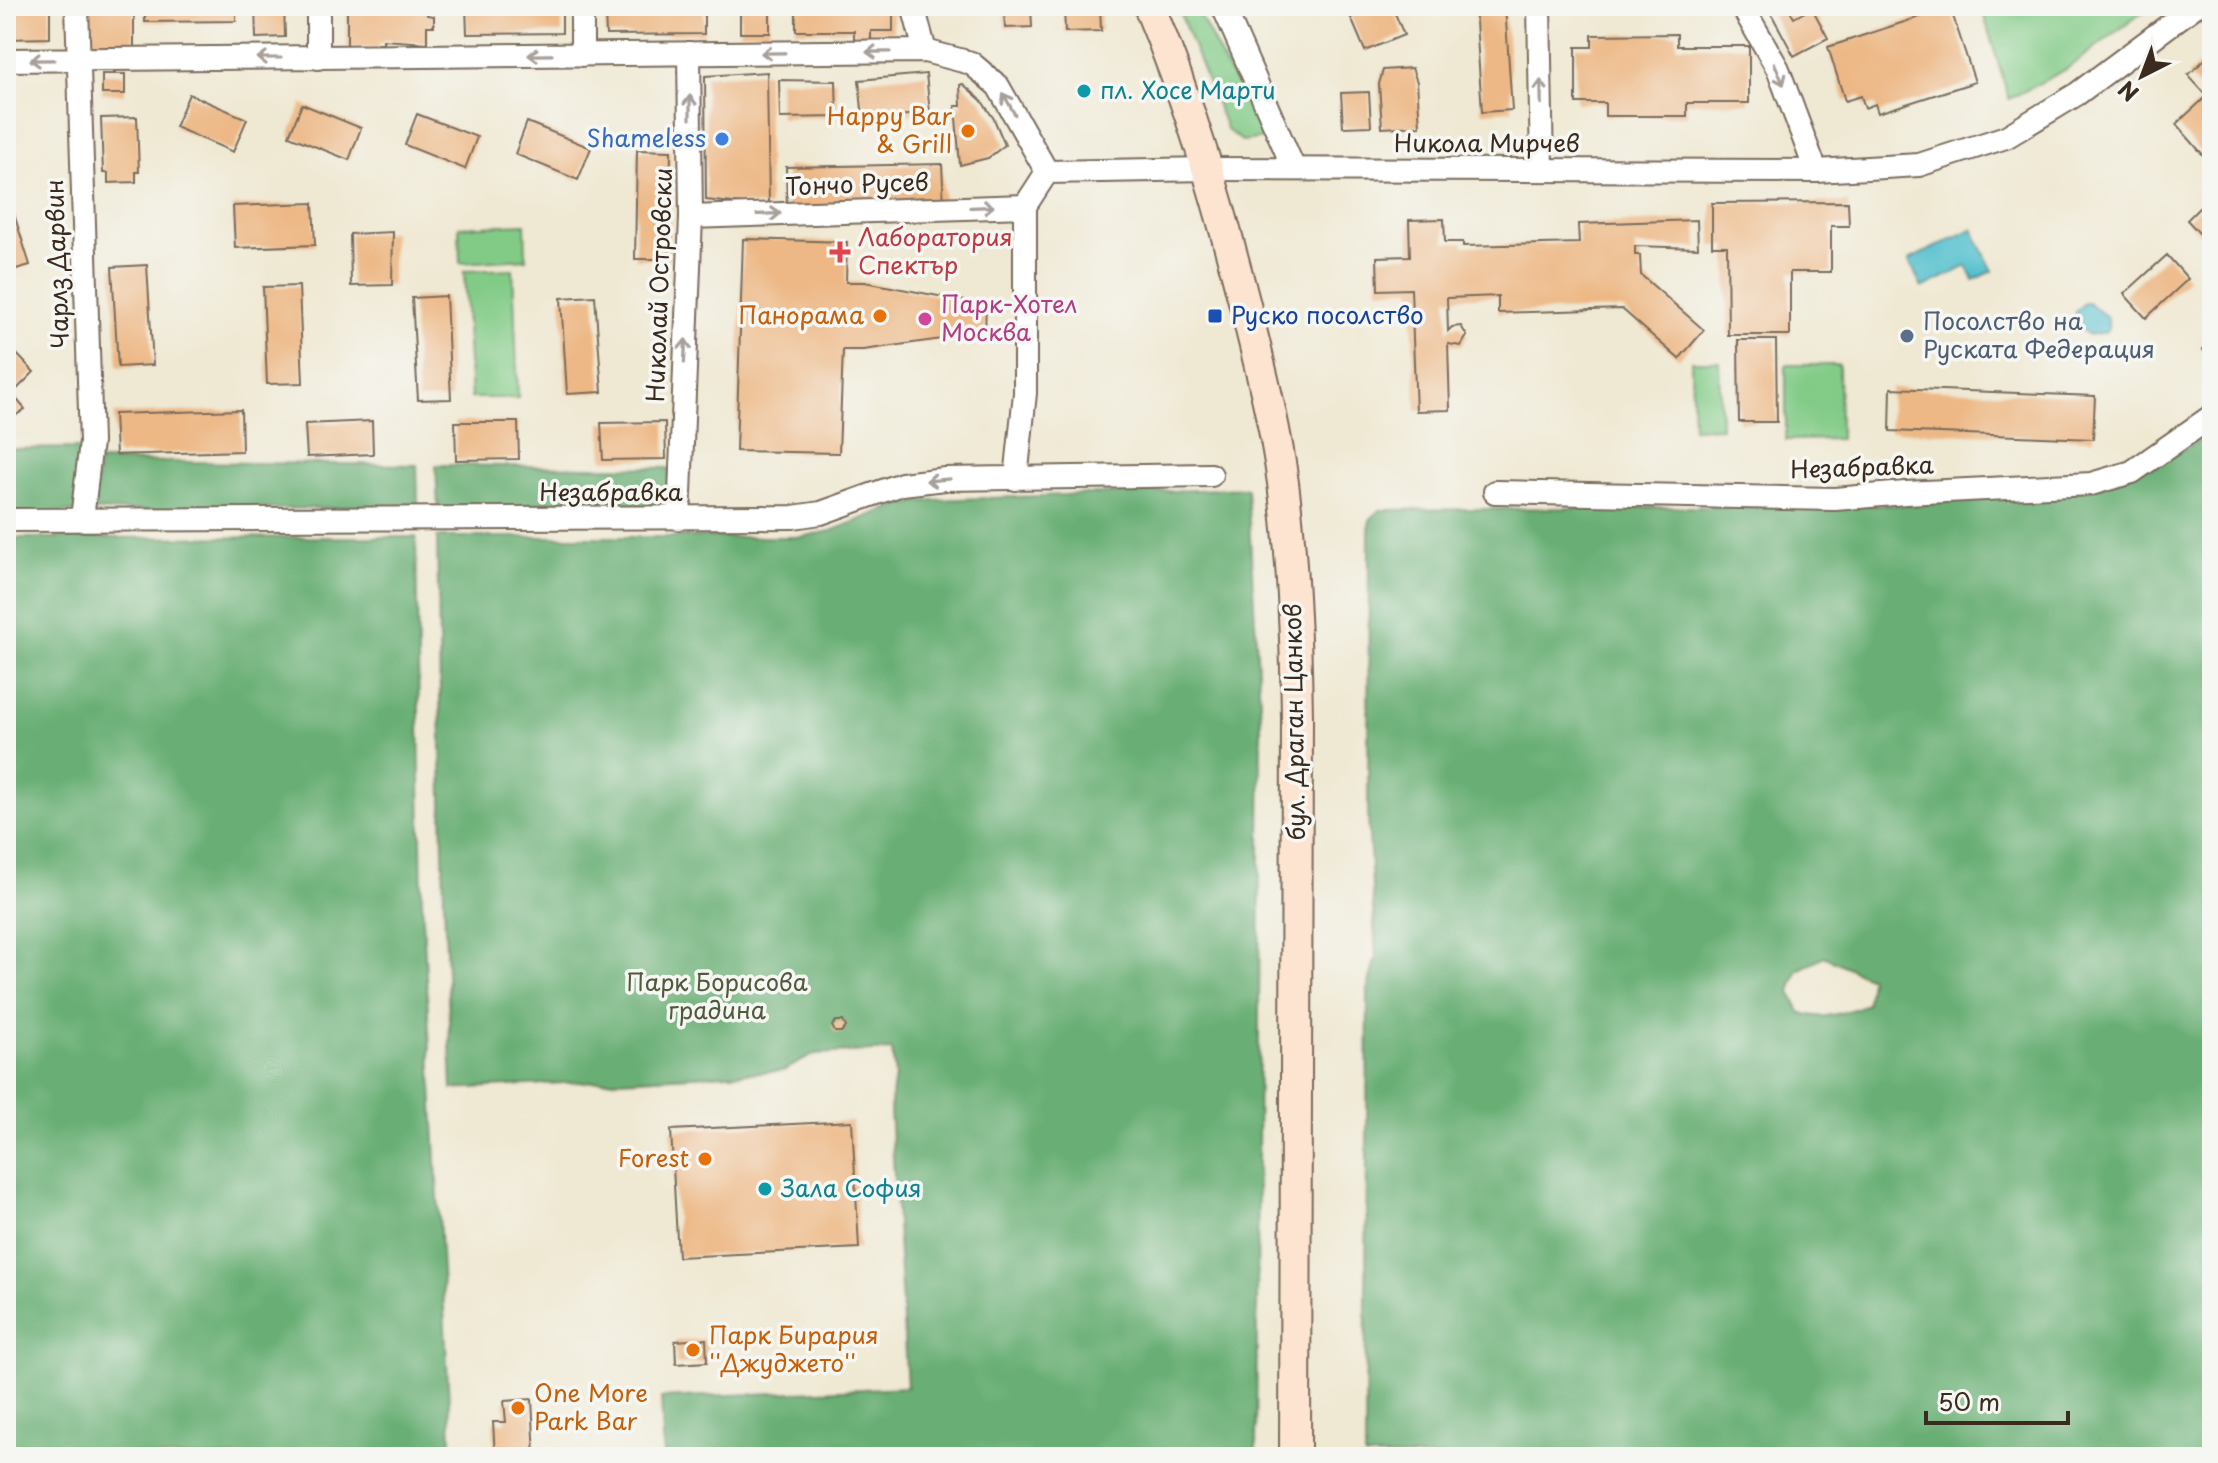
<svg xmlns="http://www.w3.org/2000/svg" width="2218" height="1463" viewBox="0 0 2218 1463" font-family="'Playpen Sans',sans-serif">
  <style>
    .green { fill: #82cb87; stroke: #5e7a52; stroke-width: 2 }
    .forest { fill: #69af74; stroke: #526c49; stroke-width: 2; fill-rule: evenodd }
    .water { fill: #53c0cd; stroke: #477576; stroke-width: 2 }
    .building { fill: #edb885 }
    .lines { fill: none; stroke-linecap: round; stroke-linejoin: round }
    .street-casing { stroke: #7a6c5d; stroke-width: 26 }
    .secondary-casing { stroke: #7a6c5d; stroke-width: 34 }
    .street { stroke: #fff; stroke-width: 22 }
    .secondary { stroke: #fde4d0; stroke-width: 30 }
    .oneway { stroke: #a79f9a }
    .culture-dot { fill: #0f9aa8; stroke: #f6f6f2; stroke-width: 3 }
    .food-dot { fill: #e8710a; stroke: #f6f6f2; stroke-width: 3 }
    .shop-dot { fill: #3f7fe0; stroke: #f6f6f2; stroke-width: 3 }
    .health-dot { fill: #e0444e; stroke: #f6f6f2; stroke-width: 3 }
    .transit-dot { fill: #1a4fb4; stroke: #f6f6f2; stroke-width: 3 }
    .hotel-dot { fill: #d1479c; stroke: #f6f6f2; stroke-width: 3 }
    .service-dot { fill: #5c6f8a; stroke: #f6f6f2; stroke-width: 3 }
    .labels { text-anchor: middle; stroke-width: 7; stroke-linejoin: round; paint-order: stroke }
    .culture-label { font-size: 24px; fill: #0d838f; stroke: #f6f6f2; text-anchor: start }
    .food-label { font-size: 24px; fill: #c56008; stroke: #f6f6f2; text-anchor: end }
    .shop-label { font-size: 24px; fill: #366cbe; stroke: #f6f6f2; text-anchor: end }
    .street-label { font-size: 24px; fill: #3b2a1e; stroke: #f6f6f2 }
    .health-label { font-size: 24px; fill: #be3a42; stroke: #f6f6f2; text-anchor: start }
    .hotel-label { font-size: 24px; fill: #b23c85; stroke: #f6f6f2; text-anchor: start }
    .transit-label { font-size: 24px; fill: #164399; stroke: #f6f6f2; text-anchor: start }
    .service-label { font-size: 24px; fill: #4e5e75; stroke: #f6f6f2; text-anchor: start }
    .park-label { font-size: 24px; fill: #505a3e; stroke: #f6f6f2 }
  </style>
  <rect width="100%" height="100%" fill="#f6f6f2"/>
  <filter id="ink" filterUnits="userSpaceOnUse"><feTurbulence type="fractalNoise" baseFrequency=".0125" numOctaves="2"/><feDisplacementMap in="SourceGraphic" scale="16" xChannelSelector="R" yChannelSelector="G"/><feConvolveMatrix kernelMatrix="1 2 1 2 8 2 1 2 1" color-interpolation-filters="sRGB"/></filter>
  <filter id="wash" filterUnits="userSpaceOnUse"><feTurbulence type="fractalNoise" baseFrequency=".006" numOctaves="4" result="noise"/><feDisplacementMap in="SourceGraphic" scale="32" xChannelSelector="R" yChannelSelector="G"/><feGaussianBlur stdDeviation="1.8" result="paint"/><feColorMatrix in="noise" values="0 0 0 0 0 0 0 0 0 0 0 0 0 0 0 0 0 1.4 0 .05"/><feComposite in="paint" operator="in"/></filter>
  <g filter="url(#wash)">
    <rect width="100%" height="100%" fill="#efe8d2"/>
    <path class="green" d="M 1177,6 L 1195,6 L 1232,78 L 1250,99 L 1266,131 L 1264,138 L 1242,141 L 1227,130 Z
      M 1981,6 L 2151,6 L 2065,70 L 2009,99 Z
      M 525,224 L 526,259 L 460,263 L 459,227 Z
      M 513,269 L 518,398 L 471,398 L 464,271 Z
      M 1691,361 L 1719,361 L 1721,427 L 1693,428 Z
      M 1786,365 L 1839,365 L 1840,439 L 1786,440 Z"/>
    <path class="forest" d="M 2212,433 L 2212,1457 L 1365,1457 L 1368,987 L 1376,957 L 1368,816 L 1369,532 L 1370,520 L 1379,510 L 1912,505 L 2100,487 L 2175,454 ZM 1824,956 L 1870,978 L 1867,1004 C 1845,1012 1822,1022 1800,1012 L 1790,991 L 1798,970 Z
      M 83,448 L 77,512 L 6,512 L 6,449 Z
      M 99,461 L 417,465 L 418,507 L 93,511 Z
      M 436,465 L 669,468 L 670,510 L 438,508 Z
      M 1247,488 L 1261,720 L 1256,1457 L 664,1457 L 661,1398 L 907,1387 L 890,1109 L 895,1076 L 892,1050 L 815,1054 L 783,1071 L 452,1089 L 444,903 L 437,537 L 800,537 L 831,531 L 897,505 L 933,500 Z
      M 416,537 L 422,900 L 452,1457 L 6,1457 L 6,538 Z"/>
    <path class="water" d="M 1972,229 L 1993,271 L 1974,280 L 1967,266 L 1922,288 L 1909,260 Z
      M 2084,303 L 2088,303 L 2106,316 L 2109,328 L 2106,332 L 2089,335 L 2077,327 L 2075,312 Z"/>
    <g id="blocks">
      <path class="building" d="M 6,6 L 50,6 L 50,38 L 6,39 Z
        M 85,6 L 134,6 L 134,51 L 85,51 Z
        M 145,6 L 236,6 L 236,21 L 145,22 Z
        M 255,6 L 284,6 L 285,37 L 256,38 Z
        M 347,6 L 427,6 L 427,15 L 434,16 L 434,26 L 427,26 L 427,43 L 383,40 L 383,43 L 379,43 L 379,48 L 347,48 Z
        M 466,6 L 562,6 L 562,33 L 467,34 Z
        M 629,6 L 704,6 L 704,34 L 606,35 L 605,11 L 629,10 Z
        M 740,6 L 770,6 L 770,33 L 740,33 Z
        M 796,6 L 893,6 L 893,31 L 871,31 L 871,47 L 854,47 L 854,31 L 796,31 Z
        M 1004,6 L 1031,6 L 1032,27 L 1005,28 Z
        M 1064,6 L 1100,6 L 1101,31 L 1065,32 Z
        M 1346,6 L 1392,6 L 1404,35 L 1365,51 Z
        M 1475,6 L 1505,6 L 1512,110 L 1482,112 Z
        M 1767,6 L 1787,6 L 1794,18 L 1812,8 L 1828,38 L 1794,56 Z
        M 1950,7 L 1975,82 L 1878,113 L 1875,104 L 1865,108 L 1861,96 L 1845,101 L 1828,47 Z
        M 1677,34 L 1677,46 L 1749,46 L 1749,103 L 1687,103 L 1687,116 L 1605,116 L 1605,103 L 1576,103 L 1576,47 L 1592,47 L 1592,35 Z
        M 2212,53 L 2212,149 L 2204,156 L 2176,124 L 2207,96 L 2188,75 Z
        M 1412,68 L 1417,82 L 1420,126 L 1382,128 L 1379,84 L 1383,70 Z
        M 767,72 L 769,207 L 706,200 L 705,76 Z
        M 102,74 L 125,74 L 125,94 L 102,94 Z
        M 926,74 L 930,113 L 863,119 L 859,80 Z
        M 779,80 L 836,81 L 837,117 L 780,118 Z
        M 963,84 L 981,100 L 994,119 L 1005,145 L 988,158 L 960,165 L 955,106 L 961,106 L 960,85 Z
        M 1369,92 L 1371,126 L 1343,127 L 1341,93 Z
        M 189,94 L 247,119 L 233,152 L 175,127 Z
        M 302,104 L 361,128 L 349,160 L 289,136 Z
        M 417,114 L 477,137 L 465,169 L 405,145 Z
        M 137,117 L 139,172 L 136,172 L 136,182 L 108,183 L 108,173 L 103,173 L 101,118 Z
        M 527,122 L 591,148 L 578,180 L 515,154 Z
        M 637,150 L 671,151 L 669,259 L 635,259 Z
        M 942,164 L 944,205 L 787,209 L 786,167 Z
        M 6,189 L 30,265 L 6,272 Z
        M 1848,202 L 1849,226 L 1831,226 L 1831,272 L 1790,272 L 1790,335 L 1728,335 L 1727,246 L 1712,246 L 1712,203 Z
        M 313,203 L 315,245 L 235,248 L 233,206 Z
        M 2203,204 L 2212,213 L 2212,247 L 2187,220 Z
        M 1444,219 L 1445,242 L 1463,242 L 1463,246 L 1579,243 L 1578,224 L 1697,220 L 1698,248 L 1635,246 L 1635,255 L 1640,255 L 1641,275 L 1704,330 L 1679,359 L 1622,309 L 1498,313 L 1498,296 L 1447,298 L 1448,331 L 1452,327 L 1461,326 L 1467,336 L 1461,346 L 1448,344 L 1450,410 L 1416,411 L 1411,289 L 1378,290 L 1377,257 L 1410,256 L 1409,220 Z
        M 393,232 L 392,285 L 351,286 L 350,234 Z
        M 743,239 L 847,242 L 846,282 L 865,282 L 986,305 L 985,333 L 863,350 L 843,350 L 839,453 L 736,451 Z
        M 2167,255 L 2188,279 L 2146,318 L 2124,294 Z
        M 147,265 L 153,365 L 118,367 L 112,267 Z
        M 299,286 L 303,383 L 267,384 L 263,287 Z
        M 446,296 L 451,399 L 418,400 L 412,298 Z
        M 595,296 L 602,392 L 567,394 L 561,298 Z
        M 1738,340 L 1776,340 L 1777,422 L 1739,422 Z
        M 2212,342 L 2212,359 L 2203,350 Z
        M 12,349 L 34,372 L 12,394 L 25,409 L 6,422 L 6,355 Z
        M 1891,388 L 2095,396 L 2093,439 L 1890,431 Z
        M 241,410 L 242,451 L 116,455 L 114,414 Z
        M 372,421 L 373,454 L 307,457 L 305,424 Z
        M 455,422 L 518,422 L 519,459 L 456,460 Z
        M 665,422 L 666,459 L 603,460 L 601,423 Z
        M 836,1021 L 843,1021 L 846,1027 L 842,1032 L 835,1032 L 832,1026 Z
        M 852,1121 L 859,1248 L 678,1257 L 671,1130 Z
        M 706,1339 L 707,1362 L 676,1364 L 675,1341 Z
        M 532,1399 L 535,1457 L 495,1457 L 493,1422 L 506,1422 L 504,1401 Z"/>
    </g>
  </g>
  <g filter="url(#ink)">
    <use href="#blocks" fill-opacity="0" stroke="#7a6c5d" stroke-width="2"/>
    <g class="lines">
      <g class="street-casing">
        <path id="street" d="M 77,6 L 91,442 L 82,519
          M 913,6 L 925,51
          M 1223,6 L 1294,169
          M 1539,6 L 1542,170
          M 1742,6 L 1778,69 L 1816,171
          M 582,55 L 582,6
          M 318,58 L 318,6
          M 6,60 L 925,51 L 971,63 L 998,86 L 1047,172
          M 1047,172 L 1209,169 L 1816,171 L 1919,165 L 2006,137 L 2077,94 L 2195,6
          M 691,217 L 1025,206
          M 1016,479 L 1025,393 L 1025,206 L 1047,172
          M 1495,492 L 1835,499 L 1905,493 L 2091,484 L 2132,472 L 2212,416
          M 679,519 L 691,217 L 689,53
          M 6,520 L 793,517 L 821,513 L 902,484 L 945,479 L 1211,475"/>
      </g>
      <g class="secondary-casing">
        <path id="secondary" d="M 1149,6 C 1190,104 1219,203 1245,305 C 1259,363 1275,423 1283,483 C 1293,561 1296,639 1297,718 L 1295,1457"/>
      </g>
      <use href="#street" class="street"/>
      <use href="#secondary" class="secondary"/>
    </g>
    <defs><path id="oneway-shaft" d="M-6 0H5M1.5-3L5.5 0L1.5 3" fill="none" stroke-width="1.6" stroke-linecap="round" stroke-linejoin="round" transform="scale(2)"/></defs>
    <g class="oneway">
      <use href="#oneway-shaft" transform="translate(878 52) rotate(179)"/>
      <use href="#oneway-shaft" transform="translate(773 53) rotate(179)"/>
      <use href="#oneway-shaft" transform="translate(540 55) rotate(179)"/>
      <use href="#oneway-shaft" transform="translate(269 58) rotate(180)"/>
      <use href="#oneway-shaft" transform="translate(42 60) rotate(179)"/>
      <use href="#oneway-shaft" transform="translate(1779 74) rotate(67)"/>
      <use href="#oneway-shaft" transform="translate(1541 92) rotate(-91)"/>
      <use href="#oneway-shaft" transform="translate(1009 104) rotate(-119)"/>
      <use href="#oneway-shaft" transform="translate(690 107) rotate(-90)"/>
      <use href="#oneway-shaft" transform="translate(982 207) rotate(-2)"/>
      <use href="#oneway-shaft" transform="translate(769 214) rotate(-2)"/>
      <use href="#oneway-shaft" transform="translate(685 351) rotate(-87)"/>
      <use href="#oneway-shaft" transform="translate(938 480) rotate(175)"/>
    </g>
  </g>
  <g class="culture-dot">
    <circle cx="1084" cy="91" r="8"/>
    <circle cx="765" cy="1189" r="8"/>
  </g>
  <g class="food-dot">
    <circle cx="968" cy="131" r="8"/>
    <circle cx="880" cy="316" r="8"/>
    <circle cx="705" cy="1159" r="8"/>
    <circle cx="693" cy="1350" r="8"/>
    <circle cx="518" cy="1408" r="8"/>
  </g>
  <circle class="shop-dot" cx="722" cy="139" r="8"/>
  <path class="health-dot" d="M836 240h8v8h8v8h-8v8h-8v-8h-8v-8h8z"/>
  <rect class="transit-dot" x="1207" y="308" width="16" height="16" rx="4"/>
  <circle class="hotel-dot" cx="925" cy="319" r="8"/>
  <circle class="service-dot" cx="1907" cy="336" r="8"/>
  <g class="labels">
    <g class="culture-label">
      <text x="1100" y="99">пл. Хосе Марти</text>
      <text x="781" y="1197">Зала София</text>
    </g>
    <g class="food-label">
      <text x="952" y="125">Happy Bar<tspan x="952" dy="28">&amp; Grill</tspan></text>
      <text x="864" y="324">Панорама</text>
      <text x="689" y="1167">Forest</text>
      <text x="709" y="1344" text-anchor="start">Парк Бирария<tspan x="709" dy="28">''Джуджето''</tspan></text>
      <text x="534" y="1402" text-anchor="start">One More<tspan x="534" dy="28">Park Bar</tspan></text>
    </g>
    <g class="shop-label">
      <text x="706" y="147">Shameless</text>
    </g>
    <g class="street-label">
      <text x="1487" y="152">Никола Мирчев</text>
      <text transform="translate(857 185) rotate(-2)" y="8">Тончо Русев</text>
      <text transform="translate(58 264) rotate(-92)" y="8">Чарлз Дарвин</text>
      <text transform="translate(660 285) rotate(-88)" y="8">Николай Островски</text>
      <text transform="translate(1862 468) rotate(-2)" y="8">Незабравка</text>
      <text x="611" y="501">Незабравка</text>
      <text transform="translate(1295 722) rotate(-91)" y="8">бул. Драган Цанков</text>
    </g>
    <g class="health-label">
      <text x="858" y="246">Лаборатория<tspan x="858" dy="28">Спектър</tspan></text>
    </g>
    <g class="hotel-label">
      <text x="941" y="313">Парк-Хотел<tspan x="941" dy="28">Москва</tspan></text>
    </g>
    <g class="transit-label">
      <text x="1231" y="324">Руско посолство</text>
    </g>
    <g class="service-label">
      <text x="1923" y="330">Посолство на<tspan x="1923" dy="28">Руската Федерация</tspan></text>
    </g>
    <g class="park-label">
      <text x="717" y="991">Парк Борисова<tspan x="717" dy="28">градина</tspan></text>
    </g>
  </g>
  <rect width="2218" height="1463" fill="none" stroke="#f6f6f2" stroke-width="32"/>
  <g transform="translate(2142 76) rotate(222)" stroke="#f6f6f2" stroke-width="6" paint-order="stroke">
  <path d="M0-6L14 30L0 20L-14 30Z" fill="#3b2a1e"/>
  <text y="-12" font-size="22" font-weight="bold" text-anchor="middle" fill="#3b2a1e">N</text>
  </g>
  <path d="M1926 1411v12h142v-12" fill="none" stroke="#3b2a1e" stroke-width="4"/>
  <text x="1938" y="1411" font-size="24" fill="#3b2a1e" stroke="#f6f6f2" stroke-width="6" paint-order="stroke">50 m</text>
</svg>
